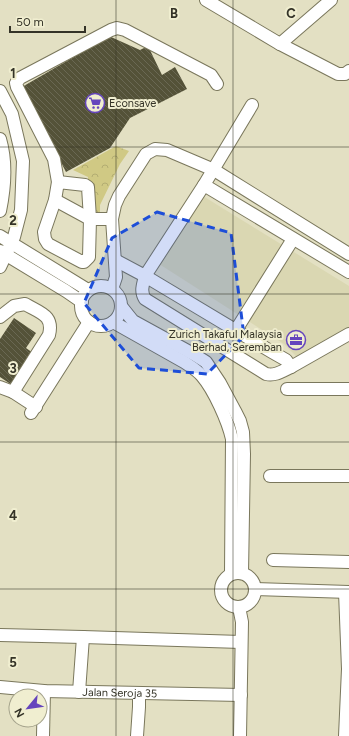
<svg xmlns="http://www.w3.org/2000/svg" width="349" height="736" viewBox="0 0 349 736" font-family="Figtree,sans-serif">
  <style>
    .built { fill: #dad7b2 }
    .park { fill: url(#park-crowns) }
    .building { fill: url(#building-back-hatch) }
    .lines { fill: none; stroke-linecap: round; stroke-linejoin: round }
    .minor-casing { stroke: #7a775c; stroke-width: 14 }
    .minor { stroke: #fff; stroke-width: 12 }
    .marked { fill: #1d4ed8; fill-opacity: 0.2; stroke: #1d4ed8; stroke-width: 3; stroke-dasharray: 8 5; stroke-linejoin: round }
    .grid { fill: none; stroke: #343327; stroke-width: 1; stroke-opacity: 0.55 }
    .labels { text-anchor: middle; stroke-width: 4; stroke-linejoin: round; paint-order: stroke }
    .poi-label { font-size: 11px; fill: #343327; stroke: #f0eed0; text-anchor: start }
    .street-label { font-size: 11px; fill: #343327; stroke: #f0eed0 }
    .grid-label { font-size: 13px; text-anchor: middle; font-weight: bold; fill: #343327; stroke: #f0eed0; stroke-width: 4; stroke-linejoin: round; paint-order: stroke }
  </style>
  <defs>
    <pattern id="park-crowns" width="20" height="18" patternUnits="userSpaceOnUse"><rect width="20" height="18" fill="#d0c984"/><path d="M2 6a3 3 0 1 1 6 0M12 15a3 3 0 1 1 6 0" fill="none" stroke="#b3ad72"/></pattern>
    <pattern id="building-back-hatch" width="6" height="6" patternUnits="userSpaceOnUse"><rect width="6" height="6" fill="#545238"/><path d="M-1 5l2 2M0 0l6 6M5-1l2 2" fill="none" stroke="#6a6853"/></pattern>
  </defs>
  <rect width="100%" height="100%" fill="#e3e0c3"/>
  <path class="built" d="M 198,193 L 349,286 L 349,331 L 298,358 L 284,344 L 156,262 Z"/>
  <path class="park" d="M 116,146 L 129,151 L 120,164 L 100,205 L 100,212 L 93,212 L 88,195 L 88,177 L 73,170 Z"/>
  <path class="building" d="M 111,37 L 140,50 L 148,46 L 162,75 L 175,67 L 187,89 L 130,118 L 110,148 L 66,172 L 22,87 L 98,43 Z
    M 14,318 L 36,333 L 26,348 L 33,353 L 12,385 L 0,377 L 0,339 Z"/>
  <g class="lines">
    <g class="minor-casing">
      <g id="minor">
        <path d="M 206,0 L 280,44 L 338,74 L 345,74 L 349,71"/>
        <path d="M 280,44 L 331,0"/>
        <path d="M 0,91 L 12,114 L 23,161 L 21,210 L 14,237 L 0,267"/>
        <path d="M 252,105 L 204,185 L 349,272"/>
        <path d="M 0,139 C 7,163 5,187 0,211"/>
        <path d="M 58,182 L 54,159 L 17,87 L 16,83 L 20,78 L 111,30 L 117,28 L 125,30 L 211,75 L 217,84"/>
        <path d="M 58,182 L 85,185 L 88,187 L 90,219 L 89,257 L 84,262 L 82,262 L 48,244 L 45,239 L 44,232 L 55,200 Z"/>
        <path d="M 55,200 L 90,219 L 112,219"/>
        <path d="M 0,236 L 88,290"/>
        <path d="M 0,251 L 66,291 L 82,302"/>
        <path d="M 115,260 L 145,276 L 272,352 L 286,360 L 291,367 C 282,371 276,376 266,374 L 145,299 C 140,291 143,285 145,276 L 204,185"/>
        <circle cx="101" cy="306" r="20"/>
        <path d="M 112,289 L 116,277 L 112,219 L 115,205 L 119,196 L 146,154 L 155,149 L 167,150 L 214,170 L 349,254"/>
        <path d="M 121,306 L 133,321 L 195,355 L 206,362 L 220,383 L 235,411 L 240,421 L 243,432 L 244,454 L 242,573"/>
        <path d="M 0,317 L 14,306 L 25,304 C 40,313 54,315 49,335 L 13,392"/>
        <path d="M 113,322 L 184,362 C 190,366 197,370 202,376 C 214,390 228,421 232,439 L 231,574"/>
        <path d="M 236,330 L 293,239"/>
        <path d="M 291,367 L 349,334"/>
        <path d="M 0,387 L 13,392 L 36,407"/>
        <path d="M 287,389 L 349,389"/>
        <path d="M 31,413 L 89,322"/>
        <path d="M 270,476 L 349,476"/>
        <path d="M 273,560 L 349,562"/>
        <circle cx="238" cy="590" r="17"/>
        <path d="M 255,589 L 349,592"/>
        <path d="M 345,592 L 348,669 L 345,736"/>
        <path d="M 239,607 L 242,622 L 240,736"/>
        <path d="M 0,635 L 83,637 L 241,642"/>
        <path id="s1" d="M 0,687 L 44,691 L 241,695"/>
        <path d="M 79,692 L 83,637"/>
        <path d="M 43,736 L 44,691"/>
        <path d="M 137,736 L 139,707 L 139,693"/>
      </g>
    </g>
    <use href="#minor" class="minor"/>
  </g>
  <path class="marked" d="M 157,212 L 231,233 L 244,336 L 207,374 L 139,368 L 84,303 L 112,238 Z"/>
  <path class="grid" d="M 116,0 L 116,736M 233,0 L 233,736M 0,147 L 349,147M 0,294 L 349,294M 0,442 L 349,442M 0,589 L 349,589"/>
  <defs>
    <g id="supermarket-ring" transform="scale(1)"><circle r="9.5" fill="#f0eed0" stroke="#6545bd" stroke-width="1.5"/><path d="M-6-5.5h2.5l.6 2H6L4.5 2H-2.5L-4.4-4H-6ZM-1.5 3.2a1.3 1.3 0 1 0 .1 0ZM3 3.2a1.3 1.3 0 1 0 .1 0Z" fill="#6545bd"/></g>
    <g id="office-ring" transform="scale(1)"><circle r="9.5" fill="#f0eed0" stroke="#6545bd" stroke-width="1.5"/><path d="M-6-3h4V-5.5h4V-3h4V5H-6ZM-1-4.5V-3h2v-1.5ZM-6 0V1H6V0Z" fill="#6545bd"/></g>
  </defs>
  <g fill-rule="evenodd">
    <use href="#supermarket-ring" x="95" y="103"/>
    <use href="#office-ring" x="296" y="340"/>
  </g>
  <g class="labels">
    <g class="poi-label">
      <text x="109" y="107">Econsave</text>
      <text x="282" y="338" text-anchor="end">Zurich Takaful Malaysia<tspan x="282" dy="13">Berhad, Seremban</tspan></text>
    </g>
    <g class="street-label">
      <text dy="4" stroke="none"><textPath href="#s1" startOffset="120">Jalan Seroja 35</textPath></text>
    </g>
  </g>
  <g class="grid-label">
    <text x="174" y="18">B</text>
    <text x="291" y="18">C</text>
    <text x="13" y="78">1</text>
    <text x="13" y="225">2</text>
    <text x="13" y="373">3</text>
    <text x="13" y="520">4</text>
    <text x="13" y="667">5</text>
  </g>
  <g transform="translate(28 708) rotate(241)"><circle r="19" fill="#f0eed0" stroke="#a5a38c"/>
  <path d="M0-3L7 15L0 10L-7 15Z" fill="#6545bd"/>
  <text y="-6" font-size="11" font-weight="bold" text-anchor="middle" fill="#343327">N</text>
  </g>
  <path d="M10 26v6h75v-6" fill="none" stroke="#343327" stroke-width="2"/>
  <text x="16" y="26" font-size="12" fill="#343327" stroke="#f0eed0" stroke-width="3" paint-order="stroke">50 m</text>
</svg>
